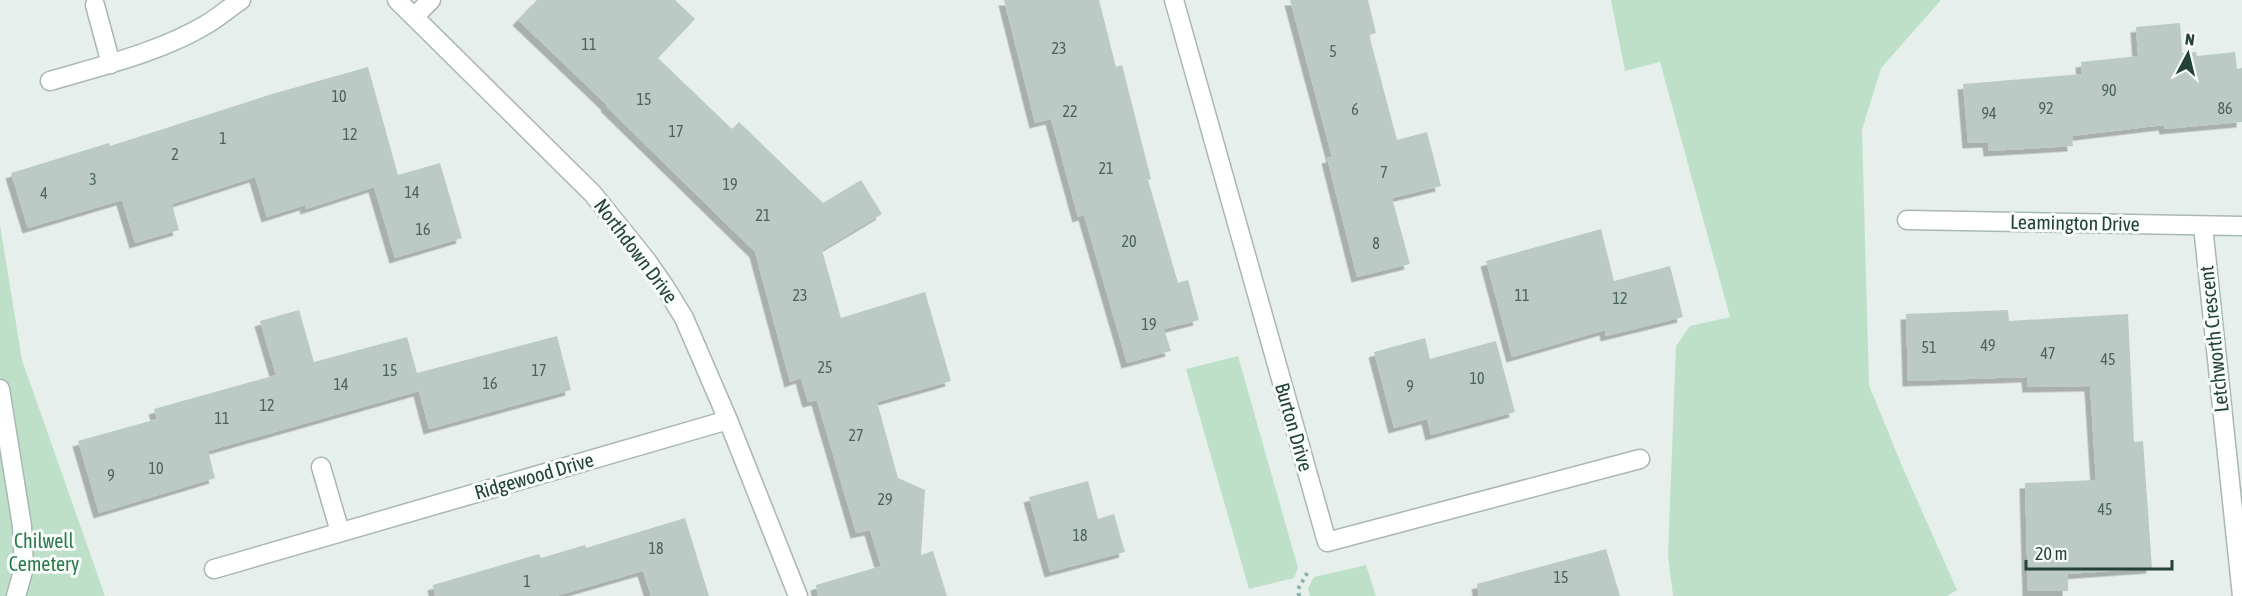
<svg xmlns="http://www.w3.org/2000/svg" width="2242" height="596" viewBox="0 0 2242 596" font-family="'Asap Condensed',sans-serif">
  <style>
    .green { fill: #bfe0c8 }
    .building { fill: #bbcac4; filter: url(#shadow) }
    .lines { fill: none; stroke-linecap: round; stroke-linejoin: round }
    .minor-casing { stroke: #a8b8b2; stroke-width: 21 }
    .path { stroke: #86b3a5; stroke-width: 4; stroke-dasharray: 3 4.5; stroke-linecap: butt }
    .minor { stroke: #fff; stroke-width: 18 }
    .labels { text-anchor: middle; stroke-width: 6; stroke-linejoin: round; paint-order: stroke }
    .number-label { font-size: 16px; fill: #4a645c }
    .street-label { font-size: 20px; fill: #24423a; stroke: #f7fbf9 }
    .park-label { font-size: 20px; fill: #2d7a4b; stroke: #f7fbf9 }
  </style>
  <defs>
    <filter id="shadow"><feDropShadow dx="-5.5" dy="5.5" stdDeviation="0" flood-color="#0004"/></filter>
  </defs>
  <rect width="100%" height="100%" fill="#e6efeb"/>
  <path class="green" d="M 1611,0 L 1941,0 L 1881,68 L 1862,130 L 1869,385 L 1902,466 L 1957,590 L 1947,596 L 1673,596 L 1668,555 L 1676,346 L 1690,326 L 1730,317 L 1660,62 L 1625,71 Z
    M 0,225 L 22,360 L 105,596 L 0,596 Z
    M 1238,356 L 1298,568 L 1294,578 L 1249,589 L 1186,369 Z
    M 1366,565 L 1376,596 L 1310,596 L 1308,588 L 1314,577 Z"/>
  <path class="building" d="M 537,0 L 675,0 L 695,19 L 658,58 L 732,129 L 739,122 L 823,203 L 861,180 L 882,214 L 822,250 L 841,318 L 925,292 L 951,381 L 877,402 L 898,478 L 925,490 L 921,555 L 933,551 L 947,596 L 818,596 L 816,585 L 881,566 L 870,530 L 856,533 L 817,400 L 808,402 L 801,378 L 790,382 L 755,252 L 606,106 L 607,105 L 518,20 Z
    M 1004,0 L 1099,0 L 1116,67 L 1122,65 L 1151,179 L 1148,180 L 1178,283 L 1188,280 L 1199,320 L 1164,329 L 1171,351 L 1127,363 L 1084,215 L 1078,217 L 1051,119 L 1035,123 Z
    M 1290,0 L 1368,0 L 1376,33 L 1369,35 L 1397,140 L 1427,132 L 1441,186 L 1392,198 L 1410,264 L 1357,277 L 1327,158 L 1332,157 Z
    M 2180,23 L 2182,53 L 2196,52 L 2197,56 L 2235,52 L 2237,69 L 2242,68 L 2242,122 L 2165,129 L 2164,125 L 2072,136 L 2073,146 L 1989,151 L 1988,142 L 1968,143 L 1963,84 L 2082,74 L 2081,62 L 2138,56 L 2136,27 Z
    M 368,67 L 398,175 L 440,163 L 462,238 L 395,258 L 374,187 L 306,209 L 305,205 L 267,217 L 255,177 L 172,204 L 179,230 L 135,243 L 122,200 L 28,228 L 11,173 L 109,143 L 110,146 L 272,94 Z
    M 1601,229 L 1614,281 L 1670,266 L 1683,317 L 1606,336 L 1605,330 L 1512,357 L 1486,261 Z
    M 299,310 L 314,362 L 407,337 L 417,373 L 557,336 L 571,390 L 429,429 L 419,391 L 208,451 L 215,478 L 99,513 L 78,441 L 157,419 L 154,409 L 276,375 L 260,321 Z
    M 2008,310 L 2009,321 L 2128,314 L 2134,442 L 2143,441 L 2152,568 L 2068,574 L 2068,591 L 2028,591 L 2025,483 L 2096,480 L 2090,386 L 2028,387 L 2027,377 L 1908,381 L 1906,314 Z
    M 1425,338 L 1430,359 L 1496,341 L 1515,412 L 1431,435 L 1427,419 L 1394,428 L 1374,352 Z
    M 1088,481 L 1098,519 L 1114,514 L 1125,552 L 1050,572 L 1029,497 Z
    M 685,518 L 709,596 L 651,596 L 643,571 L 556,596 L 435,596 L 433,585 L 539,554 L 541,558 L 585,545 L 586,548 Z
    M 1606,549 L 1620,596 L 1479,596 L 1477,584 Z"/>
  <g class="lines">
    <g class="minor-casing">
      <path id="minor" d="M 397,0 L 593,194 L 647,261 L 665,287 L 684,318 L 728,420 L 798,596
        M 1174,0 L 1327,542 L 1640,459
        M 95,5 L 111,64
        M 414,17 L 431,0
        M 50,81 C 101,66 161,52 207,24 C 219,17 229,8 241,0
        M 1907,220 L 2242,226
        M 2203,226 L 2242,596
        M 0,389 L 22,526 L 24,568 L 16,596
        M 321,467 L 340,532
        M 214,569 L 728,420"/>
    </g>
    <path class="path" d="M 1299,596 L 1298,589 L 1309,570"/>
    <use href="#minor" class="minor"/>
  </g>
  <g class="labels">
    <g class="number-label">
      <text x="589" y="50">11</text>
      <text x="1059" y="54">23</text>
      <text x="1333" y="57">5</text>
      <text x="2109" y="96">90</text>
      <text x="339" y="102">10</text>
      <text x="644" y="105">15</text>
      <text x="2046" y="114">92</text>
      <text x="2225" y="114">86</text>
      <text x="1355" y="115">6</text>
      <text x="1070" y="117">22</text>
      <text x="1989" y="119">94</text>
      <text x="676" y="137">17</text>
      <text x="350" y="140">12</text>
      <text x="223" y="144">1</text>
      <text x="175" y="160">2</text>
      <text x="1106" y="174">21</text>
      <text x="1384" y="178">7</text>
      <text x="93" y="185">3</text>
      <text x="730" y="190">19</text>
      <text x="412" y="198">14</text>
      <text x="44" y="199">4</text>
      <text x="763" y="221">21</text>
      <text x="423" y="235">16</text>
      <text x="1129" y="247">20</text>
      <text x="1376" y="249">8</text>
      <text x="800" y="301">23</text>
      <text x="1522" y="301">11</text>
      <text x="1620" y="304">12</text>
      <text x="1149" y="330">19</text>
      <text x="1988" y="351">49</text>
      <text x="1929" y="353">51</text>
      <text x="2048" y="359">47</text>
      <text x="2108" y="365">45</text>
      <text x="825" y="373">25</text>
      <text x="390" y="376">15</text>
      <text x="539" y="376">17</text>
      <text x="1477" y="384">10</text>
      <text x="490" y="389">16</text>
      <text x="341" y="390">14</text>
      <text x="1410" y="392">9</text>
      <text x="267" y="411">12</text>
      <text x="222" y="424">11</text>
      <text x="856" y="441">27</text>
      <text x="156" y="474">10</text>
      <text x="111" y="481">9</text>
      <text x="885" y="505">29</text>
      <text x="2105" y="515">45</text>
      <text x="1080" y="541">18</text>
      <text x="656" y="554">18</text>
      <text x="1561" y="583">15</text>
      <text x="527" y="587">1</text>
    </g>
    <g class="street-label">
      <text transform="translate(2075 223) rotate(1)" y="7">Leamington Drive</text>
      <text transform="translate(636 251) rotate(53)" y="7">Northdown Drive</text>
      <text transform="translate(2214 339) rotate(-96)" y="7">Letchworth Crescent</text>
      <text transform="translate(1294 427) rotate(74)" y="7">Burton Drive</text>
      <text transform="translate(534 476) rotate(-16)" y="7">Ridgewood Drive</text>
    </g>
    <g class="park-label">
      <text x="44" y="548">Chilwell<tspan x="44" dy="23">Cemetery</tspan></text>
    </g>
  </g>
  <g transform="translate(2188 54) rotate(7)" stroke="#f7fbf9" stroke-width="4.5" paint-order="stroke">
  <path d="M0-4.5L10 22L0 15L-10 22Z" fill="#24423a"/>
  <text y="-9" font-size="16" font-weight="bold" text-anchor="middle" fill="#24423a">N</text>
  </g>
  <path d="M2026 560v9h146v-9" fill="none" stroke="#24423a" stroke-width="3"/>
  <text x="2035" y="560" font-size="18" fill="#24423a" stroke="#f7fbf9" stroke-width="4.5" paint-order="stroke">20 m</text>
</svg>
